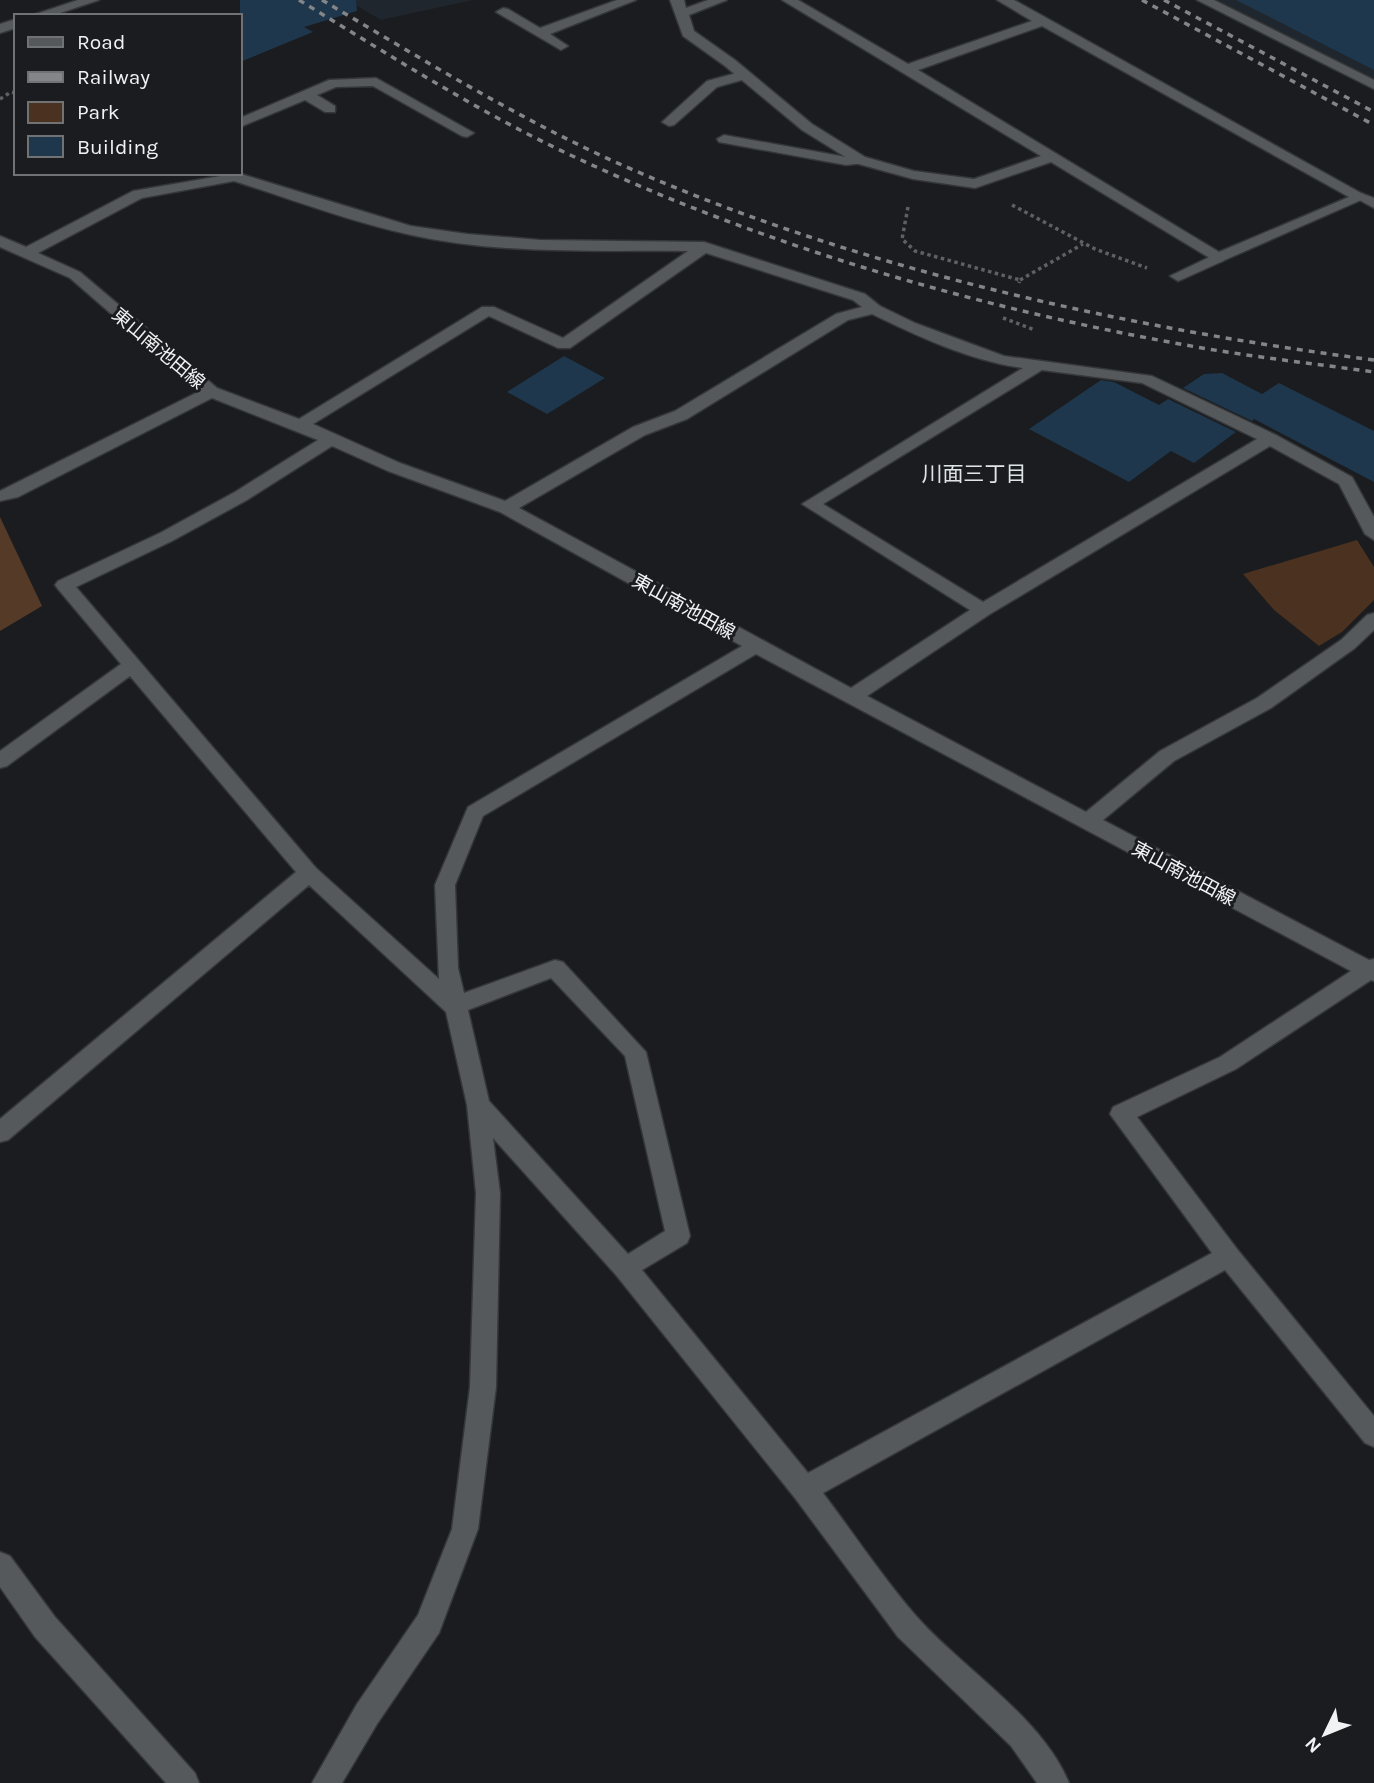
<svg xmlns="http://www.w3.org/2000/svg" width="1374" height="1783" viewBox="0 0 1374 1783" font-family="Karla,'Noto Sans JP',sans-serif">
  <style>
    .built { fill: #1f262d }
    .green { fill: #4a3120 }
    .forest { fill: #553a27 }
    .building { fill: #1e374c }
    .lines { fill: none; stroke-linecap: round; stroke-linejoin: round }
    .lane-casing { stroke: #343638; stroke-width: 3 }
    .street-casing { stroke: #343638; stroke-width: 3 }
    .secondary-casing { stroke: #343638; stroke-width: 3 }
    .path { stroke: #5e6062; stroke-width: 3.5; stroke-dasharray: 3.5 3.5; stroke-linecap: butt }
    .lane { fill: #56595c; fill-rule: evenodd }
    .street { fill: #56595c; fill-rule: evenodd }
    .secondary { fill: #56595c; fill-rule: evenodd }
    .rail { stroke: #838588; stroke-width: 3.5; stroke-dasharray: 6 6; stroke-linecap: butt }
    .labels { text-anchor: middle; stroke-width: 6; stroke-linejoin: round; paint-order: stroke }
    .street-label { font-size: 19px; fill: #f0f2f4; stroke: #1a1c1f }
    .neighbourhood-label { font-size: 21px; fill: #e0e4e7; stroke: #1a1c1f }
  </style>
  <rect width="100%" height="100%" fill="#1a1c1f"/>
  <path class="built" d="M 347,0 L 473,0 L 381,20 Z
    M 1216,0 L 1374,0 L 1374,80 Z"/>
  <path class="green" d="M 1357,540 L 1374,567 L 1374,600 L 1342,632 L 1319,646 L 1274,610 L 1243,574 Z"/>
  <path class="forest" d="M 0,517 L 42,606 L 0,631 Z"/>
  <path class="building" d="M 240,0 L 356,0 L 357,11 L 304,27 L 313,32 L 240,62 Z
    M 1236,0 L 1374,0 L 1374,70 Z
    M 564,356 L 605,378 L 547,414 L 507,392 Z
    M 1222,373 L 1262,394 L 1279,383 L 1374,431 L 1374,482 L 1254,419 L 1252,421 L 1183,388 L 1204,374 Z
    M 1101,380 L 1114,382 L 1159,405 L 1168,399 L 1236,432 L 1194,463 L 1171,451 L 1129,482 L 1029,429 Z"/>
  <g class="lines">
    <g class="lane-casing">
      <path id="lane" d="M 617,0 L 636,0 L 550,34 L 568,46 L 561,50 L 496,12 L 503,8 L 508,9 L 540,28 Z
        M 744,71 L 749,72 L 749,78 L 717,87 L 674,125 L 669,126 L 662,122 L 707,81 Z
        M 376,78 L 474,133 L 467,137 L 462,136 L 373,86 L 336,87 L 317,95 L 335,106 L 335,112 L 325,112 L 305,100 L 240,127 L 240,118 L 329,80 Z
        M 724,135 L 846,157 L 860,156 L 867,160 L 865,163 L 846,165 L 719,142 L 717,139 Z
        M 1361,193 L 1374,198 L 1374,208 L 1354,197 Z
        M 1218,253 L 1223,255 L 1226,258 L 1223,261 L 1183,279 L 1178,281 L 1170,276 Z"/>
    </g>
    <g class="street-casing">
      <path id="street" d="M 670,0 L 684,0 L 686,8 L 708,0 L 727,0 L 689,15 L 694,31 L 735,60 L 812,124 L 865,157 L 914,171 L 974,179 L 1041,156 L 782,0 L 798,0 L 908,64 L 1032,21 L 997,0 L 1014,0 L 1368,197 L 1218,263 L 1051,162 L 975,188 L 913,179 L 855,163 L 802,130 L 725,66 L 683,36 ZM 1042,26 L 1349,197 L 1219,252 L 918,70 Z
        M 1197,0 L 1214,0 L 1374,80 L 1374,89 Z
        M 238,173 L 411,226 L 467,234 L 540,240 L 704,242 L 865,294 L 880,306 L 915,323 L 1004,356 L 1152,376 L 1276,435 L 1352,477 L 1374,517 L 1374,540 L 1365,534 L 1339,484 L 1270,446 L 990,614 L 867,696 L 1086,812 L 1160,751 L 1257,698 L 1341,640 L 1367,615 L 1374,613 L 1374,630 L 1355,648 L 1271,708 L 1174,761 L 1103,820 L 1369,960 L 1374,959 L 1374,981 L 1371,980 L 1236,1069 L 1137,1117 L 1237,1249 L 1374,1416 L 1374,1447 L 1365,1443 L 1225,1270 L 823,1493 C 854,1534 883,1578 917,1617 C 964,1670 1042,1717 1069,1783 L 1037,1783 L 1011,1746 L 898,1637 L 795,1498 L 616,1275 L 493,1138 L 500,1193 L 496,1387 L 478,1529 L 439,1633 L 377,1724 L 342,1783 L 312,1783 L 357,1704 L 418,1615 L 452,1529 L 470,1387 L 476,1193 L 467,1105 L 446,1012 L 309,885 L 8,1140 L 0,1142 L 0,1119 L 296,872 L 130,676 L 7,766 L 0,768 L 0,751 L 121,664 L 58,589 L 55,585 L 58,581 L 160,533 L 235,492 L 318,440 L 212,398 L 18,497 L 0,501 L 0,491 L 200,391 L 70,278 L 0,247 L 0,236 L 26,247 L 133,191 ZM 234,181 C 291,199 349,221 407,234 C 498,255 595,250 688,251 L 563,338 L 494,307 L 482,307 L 299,419 L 217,388 L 80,272 L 38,253 L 142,198 ZM 706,253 L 853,300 L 862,307 L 836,314 L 675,411 L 633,427 L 505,501 L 400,463 L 313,424 L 489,316 L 558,348 L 570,348 ZM 872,314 C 919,337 971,361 1023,368 L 802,504 L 970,610 L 851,688 L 519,508 L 645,435 L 687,419 L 848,320 ZM 1042,370 L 1142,383 L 1257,439 L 983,602 L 823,504 ZM 332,446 L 388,471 L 500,512 L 742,646 L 468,807 L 435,885 L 439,979 L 316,868 L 76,587 L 172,541 L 247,500 ZM 756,654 L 1351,971 L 1220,1057 L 1113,1107 L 1110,1114 L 1212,1253 L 808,1473 L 642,1270 L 687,1243 L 690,1236 L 646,1052 L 563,962 L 555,960 L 464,993 L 458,968 L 455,885 L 483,816 ZM 551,978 L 625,1056 L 665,1231 L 628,1254 L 489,1101 L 468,1010 Z
        M 0,1552 L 10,1556 L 55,1617 L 195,1773 L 199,1783 L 166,1783 L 35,1637 L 0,1587 Z"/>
    </g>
    <g class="secondary-casing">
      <path id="secondary" d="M 78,0 L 99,0 L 51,16 L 30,16 Z
        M 16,19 L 16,28 L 0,33 L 0,24 Z"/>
    </g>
    <path class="path" d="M 0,99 L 11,92 L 16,93
      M 1012,205 L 1095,249 L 1147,268
      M 908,207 L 902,239 L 915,251 L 1020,280 L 1019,283
      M 1020,280 L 1083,244
      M 1003,318 L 1035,330"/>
    <use href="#lane" class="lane"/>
    <use href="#street" class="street"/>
    <use href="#secondary" class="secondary"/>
    <path class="rail" d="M 299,0 C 386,53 472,108 564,152 C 758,244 970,306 1180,344 C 1244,356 1309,363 1374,372
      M 322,0 C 417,56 512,115 613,161 C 849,267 1118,327 1374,360
      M 1142,0 L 1374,125
      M 1164,0 L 1374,112"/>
  </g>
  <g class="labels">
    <g class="street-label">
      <text transform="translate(159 348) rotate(40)" y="7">東山南池田線</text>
      <text transform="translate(684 606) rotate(29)" y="7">東山南池田線</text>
      <text transform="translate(1184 873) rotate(28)" y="7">東山南池田線</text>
    </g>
    <g class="neighbourhood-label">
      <text x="974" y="481">川面三丁目</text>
    </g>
  </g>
  <rect x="14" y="14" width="228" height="161" fill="#1a1c1f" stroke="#707274" stroke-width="2"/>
  <rect x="28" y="37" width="35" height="10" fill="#56595c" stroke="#707274" stroke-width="2"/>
  <text x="77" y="49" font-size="21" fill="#f0f2f4">Road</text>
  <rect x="28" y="72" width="35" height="10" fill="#838588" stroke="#707274" stroke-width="2"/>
  <text x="77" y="84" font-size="21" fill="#f0f2f4">Railway</text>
  <rect x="28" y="102" width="35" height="21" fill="#4a3120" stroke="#707274" stroke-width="2"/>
  <text x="77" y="119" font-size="21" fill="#f0f2f4">Park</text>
  <rect x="28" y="136" width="35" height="21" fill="#1e374c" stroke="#707274" stroke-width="2"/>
  <text x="77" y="154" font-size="21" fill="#f0f2f4">Building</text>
  <g transform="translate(1325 1734) rotate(227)" stroke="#1a1c1f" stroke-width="5" paint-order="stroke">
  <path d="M0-5L12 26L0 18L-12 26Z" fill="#f0f2f4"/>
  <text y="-10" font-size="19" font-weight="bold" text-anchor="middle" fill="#f0f2f4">N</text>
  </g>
</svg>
